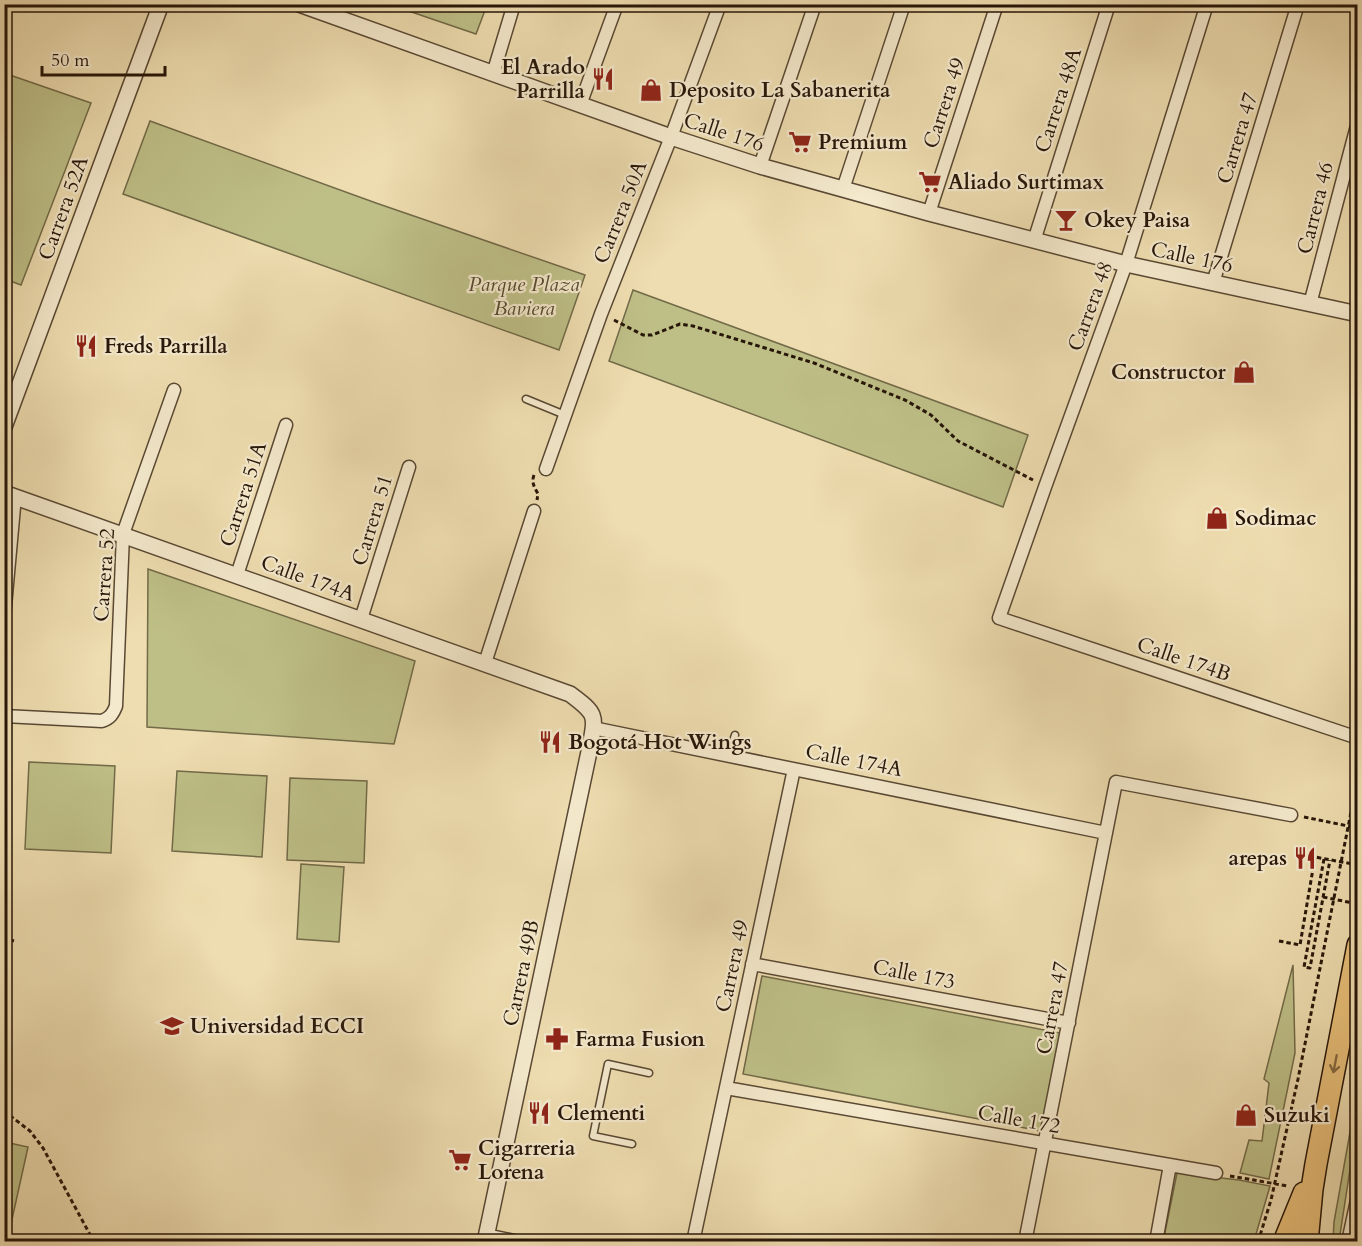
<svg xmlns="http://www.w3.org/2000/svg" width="1362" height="1246" viewBox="0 0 1362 1246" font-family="Cardo,serif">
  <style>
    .green { fill: #bebf87; stroke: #726a48; stroke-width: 1.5 }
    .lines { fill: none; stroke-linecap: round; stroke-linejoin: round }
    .service-casing { stroke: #594833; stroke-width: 9 }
    .minor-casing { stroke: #594833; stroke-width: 15 }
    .tertiary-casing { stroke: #594833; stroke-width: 18 }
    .trunk-casing { stroke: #271609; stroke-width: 24 }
    .path { stroke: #271609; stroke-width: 3; stroke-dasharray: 4.5 3; stroke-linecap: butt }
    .service { stroke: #f4e9cc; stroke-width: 6 }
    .minor { stroke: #f4e9cc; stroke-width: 12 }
    .tertiary { stroke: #f4e9cc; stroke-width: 15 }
    .trunk { stroke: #e7be78; stroke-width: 21 }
    .path-bridge { stroke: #271609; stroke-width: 3; stroke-dasharray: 4.5 3; stroke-linecap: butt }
    .oneway { stroke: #876a40 }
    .labels { text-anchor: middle; stroke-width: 4.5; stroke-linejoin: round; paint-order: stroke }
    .poi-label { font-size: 21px; font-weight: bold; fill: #271609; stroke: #f4e9cc; text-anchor: start }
    .street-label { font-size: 21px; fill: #271609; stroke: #f4e9cc }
    .park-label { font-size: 21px; font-style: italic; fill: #54492f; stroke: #f4e9cc }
  </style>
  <rect width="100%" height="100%" fill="#eeddb0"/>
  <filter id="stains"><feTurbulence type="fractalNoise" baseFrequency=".00333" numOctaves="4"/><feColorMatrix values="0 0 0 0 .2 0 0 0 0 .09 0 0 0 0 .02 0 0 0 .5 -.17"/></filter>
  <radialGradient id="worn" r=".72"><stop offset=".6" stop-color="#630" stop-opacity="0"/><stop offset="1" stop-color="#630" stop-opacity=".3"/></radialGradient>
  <path class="green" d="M 391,5 L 487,5 L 476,34 Z
    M 4,73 L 91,103 L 21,285 L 5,279 Z
    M 150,121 L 376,203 L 585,275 L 559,350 L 123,194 Z
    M 633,290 L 1028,435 L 1003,507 L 609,361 Z
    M 148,569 L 415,661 L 394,744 L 147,727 Z
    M 29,762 L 115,766 L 111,853 L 25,849 Z
    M 177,771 L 267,776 L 262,857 L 172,851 Z
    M 290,778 L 367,781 L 364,863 L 287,860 Z
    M 301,864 L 344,867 L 339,942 L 297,939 Z
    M 1293,965 L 1295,1053 L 1269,1179 L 1240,1173 L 1249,1140 L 1262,1141 L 1269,1083 L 1264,1079 Z
    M 762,976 L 1060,1033 L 1041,1131 L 743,1074 Z
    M 1357,1093 L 1357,1124 L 1339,1241 L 1333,1241 L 1334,1222 Z
    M 5,1142 L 28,1147 L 7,1242 L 4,1241 Z
    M 1177,1173 L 1239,1180 L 1270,1186 L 1254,1241 L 1163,1242 Z"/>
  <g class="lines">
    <g class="service-casing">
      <path id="service" d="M 526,399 L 565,415
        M 728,756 L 735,735
        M 632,1144 L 593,1136 L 608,1064 L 649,1073
        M 1345,1242 L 1358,1181
        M 1348,1242 L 1358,1231"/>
    </g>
    <g class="minor-casing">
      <path id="minor" d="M 1207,4 L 1126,264 L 1045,487 L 999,618 L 1358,738
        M 1355,4 L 1358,5
        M 493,74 L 514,4
        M 580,105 L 617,4
        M 760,166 L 815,4
        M 843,189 L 904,4
        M 929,213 L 997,4
        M 1034,241 L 1109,4
        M 1213,283 L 1298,4
        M 1310,304 L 1358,122
        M 546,469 L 601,314 L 671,137 L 720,4
        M 237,575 L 286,425
        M 4,617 L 15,496
        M 361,619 L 409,467
        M 485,663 L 534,511
        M 4,716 L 102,721 C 110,718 113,714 116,706 L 123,534 L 174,390
        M 593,728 L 1106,833
        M 752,964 L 1069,1023
        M 726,1088 L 1216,1173
        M 486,1235 L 519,1242
        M 693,1242 L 794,769
        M 1025,1242 L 1116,782 L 1291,815
        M 1156,1242 L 1170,1165"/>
    </g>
    <g class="tertiary-casing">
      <path id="tertiary" d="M 299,4 L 671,137 L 760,166 L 929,213 L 1126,264 L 1358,314
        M 4,427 L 161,4
        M 4,493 L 570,694 C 597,714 596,715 590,747 L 485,1242"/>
    </g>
    <g class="trunk-casing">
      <path id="trunk" d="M 1284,1242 L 1304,1193
        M 1307,1242 L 1312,1189 L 1316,1164 L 1358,945"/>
    </g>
    <path class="path" d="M 614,320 L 643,335 L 652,335 L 680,324 L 693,326 L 814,363 L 905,400 L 931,415 L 958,441 L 1033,480
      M 534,475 C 531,483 535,488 538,494 L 537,500
      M 1304,817 L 1358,828
      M 1324,859 L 1304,967 L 1310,968 L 1330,860
      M 4,938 L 14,941
      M 1279,941 L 1300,945 L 1315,857 L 1358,865
      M 4,1111 L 30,1131 L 43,1148 L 94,1242
      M 1230,1176 L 1288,1186
      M 1258,1242 L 1271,1200 L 1298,1079 L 1358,777"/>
    <use href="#service" class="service"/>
    <use href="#minor" class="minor"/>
    <use href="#tertiary" class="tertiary"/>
    <use href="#trunk" class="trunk"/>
    <path class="path-bridge" d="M 1323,897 L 1358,904"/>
  </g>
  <defs><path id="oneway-shaft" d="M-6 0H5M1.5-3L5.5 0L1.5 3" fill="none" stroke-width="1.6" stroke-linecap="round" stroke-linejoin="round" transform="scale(1.5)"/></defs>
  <use class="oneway" href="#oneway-shaft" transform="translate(1335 1064) rotate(101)"/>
  <defs>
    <g id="restaurant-bare" transform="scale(1.8)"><path d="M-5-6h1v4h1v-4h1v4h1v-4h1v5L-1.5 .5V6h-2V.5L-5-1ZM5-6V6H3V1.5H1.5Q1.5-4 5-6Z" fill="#8f2418" stroke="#f4e9cc" stroke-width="2.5" paint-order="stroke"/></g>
    <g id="shop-bare" transform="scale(1.8)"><path d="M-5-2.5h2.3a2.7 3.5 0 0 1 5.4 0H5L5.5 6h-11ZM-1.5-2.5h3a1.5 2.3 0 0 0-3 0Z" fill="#8f2418" stroke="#f4e9cc" stroke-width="2.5" paint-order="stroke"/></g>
    <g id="supermarket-bare" transform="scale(1.8)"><path d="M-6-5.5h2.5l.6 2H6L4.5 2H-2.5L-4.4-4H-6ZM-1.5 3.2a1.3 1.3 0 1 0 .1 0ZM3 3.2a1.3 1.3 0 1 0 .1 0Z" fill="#8f2418" stroke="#f4e9cc" stroke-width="2.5" paint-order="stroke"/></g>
    <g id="bar-bare" transform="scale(1.8)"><path d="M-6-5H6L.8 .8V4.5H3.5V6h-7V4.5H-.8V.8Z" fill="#8f2418" stroke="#f4e9cc" stroke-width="2.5" paint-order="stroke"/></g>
    <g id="university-bare" transform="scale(1.8)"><path d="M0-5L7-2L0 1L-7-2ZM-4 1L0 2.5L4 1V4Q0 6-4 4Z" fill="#8f2418" stroke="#f4e9cc" stroke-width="2.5" paint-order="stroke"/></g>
    <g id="pharmacy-bare" transform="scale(1.8)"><path d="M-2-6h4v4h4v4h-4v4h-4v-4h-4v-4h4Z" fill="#8f2418" stroke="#f4e9cc" stroke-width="2.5" paint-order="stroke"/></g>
  </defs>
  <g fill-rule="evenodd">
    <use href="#restaurant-bare" x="603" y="79"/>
    <use href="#shop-bare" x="651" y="90"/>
    <use href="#supermarket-bare" x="800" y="142"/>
    <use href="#supermarket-bare" x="930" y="182"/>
    <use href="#bar-bare" x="1066" y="220"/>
    <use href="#restaurant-bare" x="86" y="346"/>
    <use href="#shop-bare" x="1244" y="372"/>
    <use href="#shop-bare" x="1217" y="518"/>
    <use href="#restaurant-bare" x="550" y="742"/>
    <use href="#restaurant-bare" x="1305" y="858"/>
    <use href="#university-bare" x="172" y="1026"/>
    <use href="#pharmacy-bare" x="557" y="1039"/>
    <use href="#restaurant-bare" x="539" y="1113"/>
    <use href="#shop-bare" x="1246" y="1115"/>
    <use href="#supermarket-bare" x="460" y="1160"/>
  </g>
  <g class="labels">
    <g class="poi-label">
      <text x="585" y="74" text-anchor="end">El Arado<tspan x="585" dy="24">Parrilla</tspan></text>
      <text x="669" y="97">Deposito La Sabanerita</text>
      <text x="818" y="149">Premium</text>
      <text x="948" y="189">Aliado Surtimax</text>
      <text x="1084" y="227">Okey Paisa</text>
      <text x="104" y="353">Freds Parrilla</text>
      <text x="1226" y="379" text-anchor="end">Constructor</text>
      <text x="1235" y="525">Sodimac</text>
      <text x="568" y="749">Bogotá Hot Wings</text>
      <text x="1287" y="865" text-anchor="end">arepas</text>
      <text x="190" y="1033">Universidad ECCI</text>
      <text x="575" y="1046">Farma Fusion</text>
      <text x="557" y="1120">Clementi</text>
      <text x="1264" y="1122">Suzuki</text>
      <text x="478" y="1155">Cigarreria<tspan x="478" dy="24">Lorena</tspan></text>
    </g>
    <g class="street-label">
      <text transform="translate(1058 100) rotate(-72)" y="7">Carrera 48A</text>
      <text transform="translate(944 103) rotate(-72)" y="7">Carrera 49</text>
      <text transform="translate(724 132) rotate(18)" y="7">Calle 176</text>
      <text transform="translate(1237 138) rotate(-73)" y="7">Carrera 47</text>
      <text transform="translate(63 208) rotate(-70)" y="7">Carrera 52A</text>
      <text transform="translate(1315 208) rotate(-76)" y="7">Carrera 46</text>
      <text transform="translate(620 212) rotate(-68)" y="7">Carrera 50A</text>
      <text transform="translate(1192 257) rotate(12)" y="7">Calle 176</text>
      <text transform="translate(1090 306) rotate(-70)" y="7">Carrera 48</text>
      <text transform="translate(243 494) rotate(-72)" y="7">Carrera 51A</text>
      <text transform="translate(372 520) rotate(-73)" y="7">Carrera 51</text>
      <text transform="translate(104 575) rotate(-86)" y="7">Carrera 52</text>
      <text transform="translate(308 578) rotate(20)" y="7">Calle 174A</text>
      <text transform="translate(1184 659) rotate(19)" y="7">Calle 174B</text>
      <text transform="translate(854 760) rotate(11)" y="7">Calle 174A</text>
      <text transform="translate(732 966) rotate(-78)" y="7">Carrera 49</text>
      <text transform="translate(521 973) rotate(-78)" y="7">Carrera 49B</text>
      <text transform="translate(914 974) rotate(11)" y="7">Calle 173</text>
      <text transform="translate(1052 1008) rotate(-79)" y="7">Carrera 47</text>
      <text transform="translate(1019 1119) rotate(10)" y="7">Calle 172</text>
    </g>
    <g class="park-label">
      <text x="524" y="291">Parque Plaza<tspan x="524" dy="24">Baviera</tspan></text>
    </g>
  </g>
  <rect width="1362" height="1246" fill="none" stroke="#eeddb0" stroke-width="24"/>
  <rect x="6" y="6" width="1350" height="1234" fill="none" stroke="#271609" stroke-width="3"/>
  <rect x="12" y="12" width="1338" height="1222" fill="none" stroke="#271609" stroke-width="1.5"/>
  <path d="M42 66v9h123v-9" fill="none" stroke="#271609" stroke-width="3"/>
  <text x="51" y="66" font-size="18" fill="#271609" stroke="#f4e9cc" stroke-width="4.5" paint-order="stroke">50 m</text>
  <rect width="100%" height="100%" filter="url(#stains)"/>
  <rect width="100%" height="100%" fill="url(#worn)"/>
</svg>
